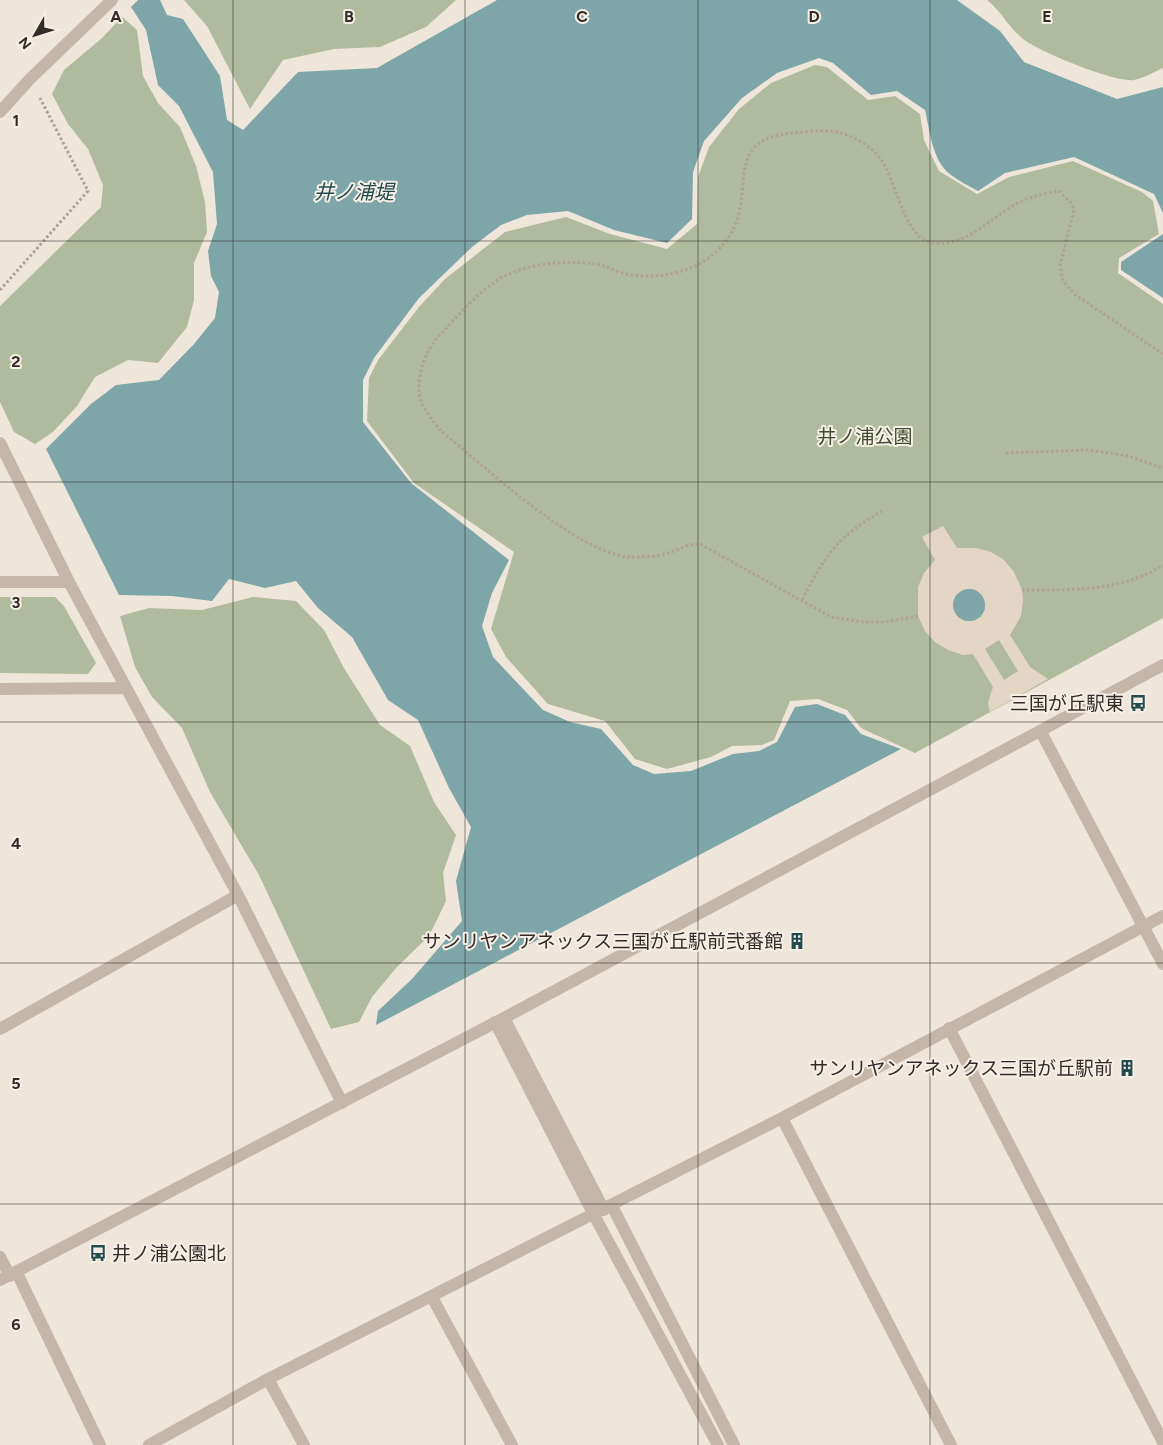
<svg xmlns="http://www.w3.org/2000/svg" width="1163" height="1445" viewBox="0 0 1163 1445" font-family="Figtree,'Noto Sans JP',sans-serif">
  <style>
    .green { fill: #b0bb9d }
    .plaza { fill: #e4d6c4; fill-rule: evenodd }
    .water { fill: #7ea5a7 }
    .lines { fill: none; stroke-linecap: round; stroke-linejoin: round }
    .path { stroke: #b0a093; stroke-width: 3; stroke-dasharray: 2.5 2.5; stroke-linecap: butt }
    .minor { stroke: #c4b6a9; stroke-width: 12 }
    .grid { fill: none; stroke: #322b28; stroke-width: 1; stroke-opacity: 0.55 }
    .labels { text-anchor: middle; stroke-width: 4; stroke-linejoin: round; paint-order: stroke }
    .park-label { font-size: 19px; fill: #424d2f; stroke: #f6efe7 }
    .poi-label { font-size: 19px; fill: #322b28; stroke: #f6efe7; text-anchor: end }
    .water-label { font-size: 20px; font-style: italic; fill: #234b4e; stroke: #f6efe7 }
    .grid-label { font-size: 16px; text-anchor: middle; font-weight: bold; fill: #322b28; stroke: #f6efe7; stroke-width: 4; stroke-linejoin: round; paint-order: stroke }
  </style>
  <rect width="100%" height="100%" fill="#eee5db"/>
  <path class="green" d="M 184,0 L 456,0 L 426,27 L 380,47 L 334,49 L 283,60 L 250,109 L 207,26 Z
    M 987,0 L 1163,0 L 1163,68 C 1154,72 1144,78 1134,80 C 1115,83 1040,52 1023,39 C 1009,28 1001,11 987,0 Z
    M 122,17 L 137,30 L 143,76 L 158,103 L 180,127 L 196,166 L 205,202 L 207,232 L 194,263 L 194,300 L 187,327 L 158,363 L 128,360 L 95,377 L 77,406 L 53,432 L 35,444 L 14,432 L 0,402 L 0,306 L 101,207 L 103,185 L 88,149 L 68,124 L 52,94 L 64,70 L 102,38 Z
    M 815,65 L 827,67 L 868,100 L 895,96 L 920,114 L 924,140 L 939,171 L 977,194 L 1009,177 L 1073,161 L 1142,192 L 1153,201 L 1159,234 L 1119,258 L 1118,273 L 1163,304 L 1163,618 L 915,753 L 861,728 L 847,710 L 818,699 L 790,701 L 774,740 L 762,745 L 732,746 L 711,757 L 667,769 L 635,759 L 605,721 L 548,704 L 506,657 L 491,629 L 514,552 L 414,483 L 367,421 L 369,378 L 378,360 L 419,307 L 445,279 L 505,232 L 566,217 L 610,234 L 667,249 L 697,224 L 698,177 L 709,147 L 739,109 L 771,83 Z
    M 0,597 L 55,597 L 64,606 L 96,663 L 88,674 L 0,673 Z
    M 253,597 L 296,601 L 324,630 L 345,670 L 380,725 L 410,746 L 434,802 L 456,835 L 443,873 L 446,901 L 429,936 L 397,967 L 372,997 L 359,1022 L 331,1029 L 259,875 L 210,792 L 182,728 L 152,697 L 135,667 L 120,616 L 149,608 L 202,610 Z"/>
  <path class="plaza" d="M 943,526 L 957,548 L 976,548 L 991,552 L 1004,560 L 1014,572 L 1022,590 L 1023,600 L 1021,616 L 1010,635 L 1030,667 L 1048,679 L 990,712 L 988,703 L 993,687 L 973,654 L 963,655 L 948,650 L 935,642 L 925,631 L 918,616 L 918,587 L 924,573 L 935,560 L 922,537 ZM 974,589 L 981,594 L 985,609 L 981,617 L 974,621 L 965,621 L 958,617 L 954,601 L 957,594 L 965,590 ZM 999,640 L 1018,671 L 1004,680 L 985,649 Z"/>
  <path class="water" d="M 138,0 L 160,0 L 167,15 L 183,19 L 220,76 L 227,120 L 243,130 L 298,72 L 377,68 L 497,0 L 957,0 L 1000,31 L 1024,62 L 1117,99 L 1163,87 L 1163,213 L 1154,194 L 1074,157 L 1005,173 L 978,191 C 969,186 959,181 951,175 C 932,161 930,131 925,110 L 897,91 L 871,95 L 833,63 L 819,58 L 777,73 L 742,98 L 704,141 L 693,172 L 692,219 L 667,243 L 614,230 L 568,211 L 527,215 L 501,225 L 472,247 L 419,298 L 374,358 L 363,380 L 363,422 L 411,483 L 509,560 L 492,593 L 482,626 L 493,657 L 543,710 L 570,722 L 601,729 L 633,765 L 654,774 L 691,771 L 733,754 L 759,751 L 777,742 L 795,707 L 817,704 L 845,715 L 861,734 L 901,749 L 376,1025 L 378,1011 L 412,979 L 462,921 L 456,881 L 471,827 L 449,788 L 418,720 L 388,700 L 352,637 L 318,608 L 296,581 L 265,588 L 229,579 L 212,601 L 172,596 L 119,595 L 46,449 L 91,404 L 116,385 L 159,380 L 194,344 L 215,318 L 219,292 L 211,276 L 208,251 L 217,224 L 213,172 L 179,106 L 158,85 L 146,30 L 131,7 Z
    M 1163,234 L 1163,298 L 1121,270 L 1121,262 Z
    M953 605a16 16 0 1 1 32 0a16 16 0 1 1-32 0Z"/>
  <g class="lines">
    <path class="path" d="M 0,290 L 88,191 L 40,98
      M 1006,453 L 1089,450 L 1129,456 L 1163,468
      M 1022,590 C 1070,590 1122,592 1163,565
      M 802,600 C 826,554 836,538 882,511
      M 918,616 L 885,622 L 863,622 L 831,617 L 700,544 C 685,544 682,549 668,553 C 657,557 642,557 630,557 C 579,555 483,465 441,431 C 434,422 419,405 419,392 C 418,374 425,351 438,337 C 457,317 477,292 501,278 C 527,263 567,260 595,264 C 606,265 615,272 626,274 C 650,279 680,275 701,263 C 718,253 733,236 738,217 C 749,175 732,139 792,133 C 805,132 824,129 837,132 C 852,135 871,146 880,158 C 895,177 904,237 930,242 C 965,249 989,219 1016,204 C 1029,197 1045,193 1059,191 L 1071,203 L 1074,210 L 1060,265 L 1063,281 L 1074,294 L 1163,354"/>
    <path class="minor" d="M 0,112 L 30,79 L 112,0
      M 0,443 L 69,582 L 238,895 L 342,1103
      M 0,582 L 69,582
      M 0,689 L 125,688
      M 1041,732 L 1163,964
      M 504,1018 L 604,1210
      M 495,1022 L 594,1215 L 718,1445
      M 949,1028 L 1163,1442
      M 0,1029 L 238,895
      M 782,1118 L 951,1445
      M 612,1206 L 734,1445
      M 0,1257 L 10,1276
      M 17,1273 L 100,1445
      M 0,1280 L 504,1018 L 1163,665
      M 432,1297 L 512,1445
      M 149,1445 L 268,1379
      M 304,1445 L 268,1379 L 782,1118 L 1163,916"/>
  </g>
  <path class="grid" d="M 233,0 L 233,1445M 465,0 L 465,1445M 698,0 L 698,1445M 930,0 L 930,1445M 0,241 L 1163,241M 0,482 L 1163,482M 0,722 L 1163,722M 0,963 L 1163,963M 0,1204 L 1163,1204"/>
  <defs>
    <g id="bus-bare" transform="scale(1.35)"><path d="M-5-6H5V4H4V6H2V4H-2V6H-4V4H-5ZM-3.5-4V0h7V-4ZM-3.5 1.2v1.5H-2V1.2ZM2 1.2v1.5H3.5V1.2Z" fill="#234b4e" stroke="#f6efe7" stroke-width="2.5" paint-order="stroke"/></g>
    <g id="building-bare" transform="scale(1.35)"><path d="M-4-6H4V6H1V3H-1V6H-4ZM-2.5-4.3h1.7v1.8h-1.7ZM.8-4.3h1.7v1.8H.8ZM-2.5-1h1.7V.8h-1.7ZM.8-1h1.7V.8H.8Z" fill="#234b4e" stroke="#f6efe7" stroke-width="2.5" paint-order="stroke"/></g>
  </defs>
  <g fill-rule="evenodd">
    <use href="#bus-bare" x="1138" y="703"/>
    <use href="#building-bare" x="797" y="941"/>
    <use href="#building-bare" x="1127" y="1068"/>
    <use href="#bus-bare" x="98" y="1253"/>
  </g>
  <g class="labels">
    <g class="park-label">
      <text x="865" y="443">井ノ浦公園</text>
    </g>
    <g class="poi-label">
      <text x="1124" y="710">三国が丘駅東</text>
      <text x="783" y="948">サンリヤンアネックス三国が丘駅前弐番館</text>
      <text x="1113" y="1075">サンリヤンアネックス三国が丘駅前</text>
      <text x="112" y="1260" text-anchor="start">井ノ浦公園北</text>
    </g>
    <g class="water-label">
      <text x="354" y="199">井ノ浦堤</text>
    </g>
  </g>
  <g class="grid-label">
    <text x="116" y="22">A</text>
    <text x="349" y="22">B</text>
    <text x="582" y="22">C</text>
    <text x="814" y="22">D</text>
    <text x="1047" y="22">E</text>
    <text x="16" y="126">1</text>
    <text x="16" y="367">2</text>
    <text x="16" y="608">3</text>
    <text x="16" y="849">4</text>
    <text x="16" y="1089">5</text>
    <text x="16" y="1330">6</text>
  </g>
  <g transform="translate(35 35) rotate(231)" stroke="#f6efe7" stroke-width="4" paint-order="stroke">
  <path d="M0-4L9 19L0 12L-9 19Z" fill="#322b28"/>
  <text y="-8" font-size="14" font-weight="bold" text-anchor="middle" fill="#322b28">N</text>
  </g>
</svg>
